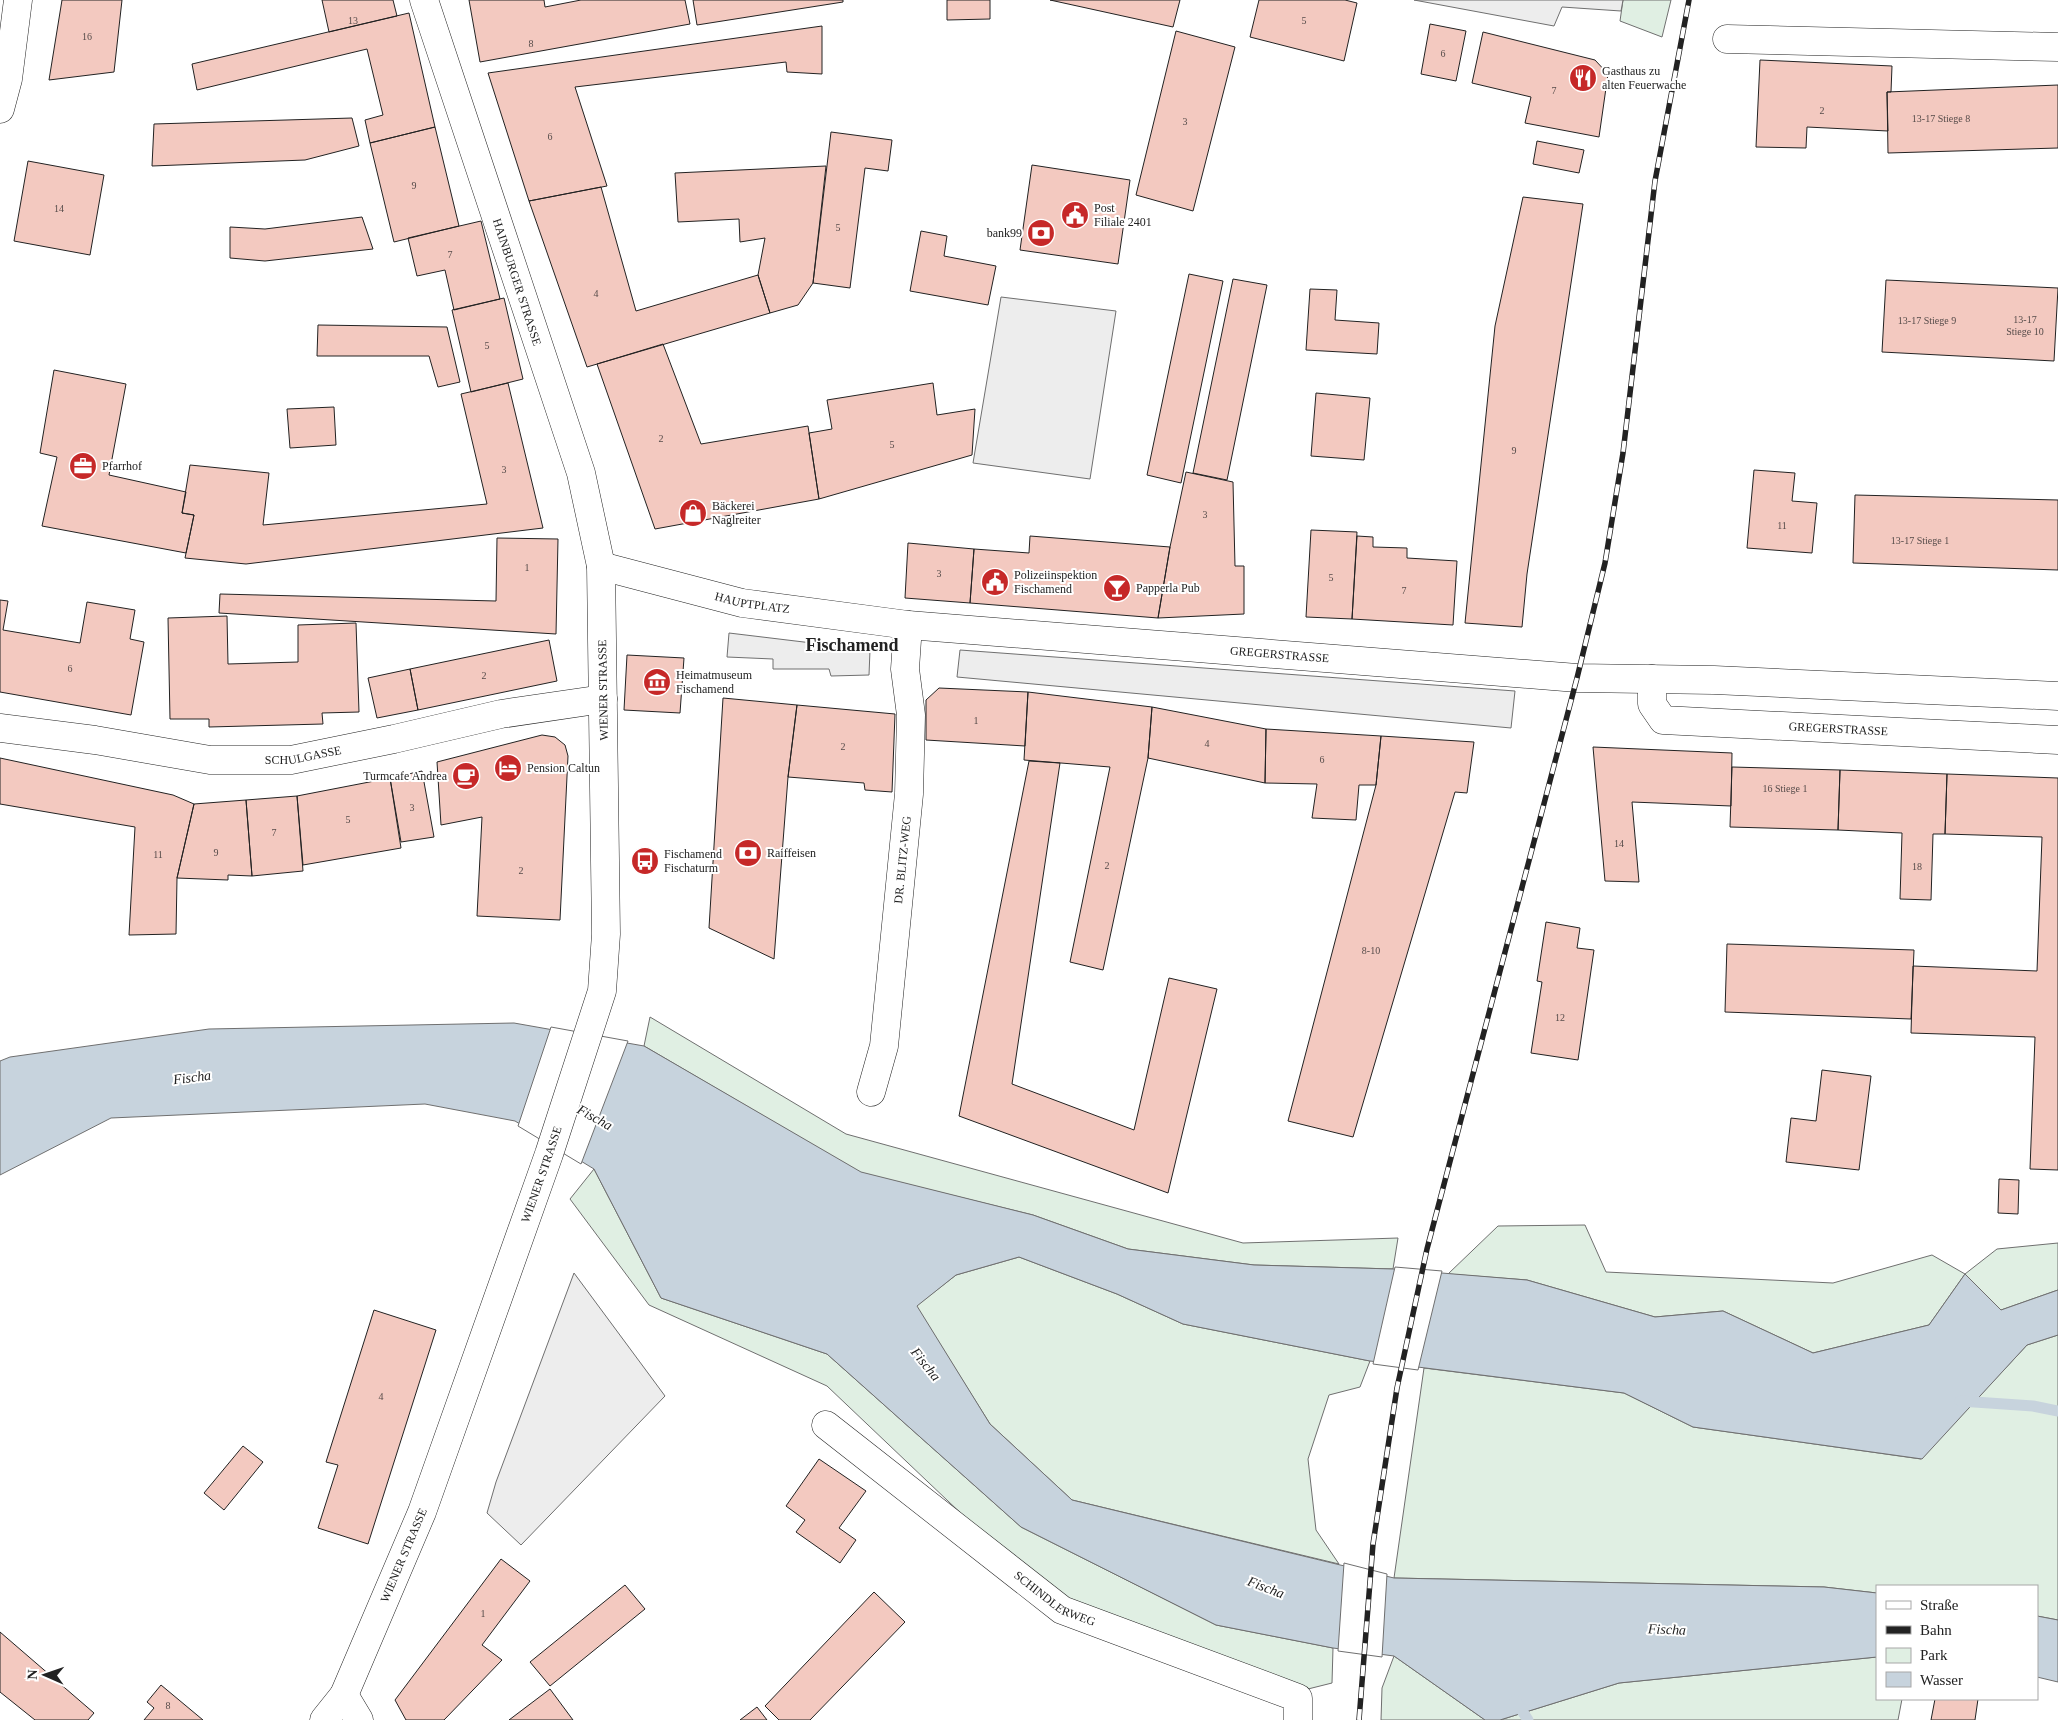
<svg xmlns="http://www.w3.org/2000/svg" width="2058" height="1720" viewBox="0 0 2058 1720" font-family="Georgia,serif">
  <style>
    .green { fill: #e0efe3; stroke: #6f6f6f }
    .parking { fill: #ededed; stroke: #6f6f6f }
    .water { fill: #c7d3dd; stroke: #6f6f6f }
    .pier { fill: #fff; stroke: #6f6f6f }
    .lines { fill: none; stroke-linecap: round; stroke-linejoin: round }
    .stream { stroke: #c7d3dd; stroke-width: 11 }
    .building { fill: #f3c9c0; stroke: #222 }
    .minor-casing { stroke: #222; stroke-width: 29 }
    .major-casing { stroke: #222; stroke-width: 29 }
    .minor { stroke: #fff; stroke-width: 28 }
    .major { stroke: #fff; stroke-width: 28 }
    .rail-casing { stroke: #222; stroke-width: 5.5 }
    .rail { stroke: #fff; stroke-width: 4; stroke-dasharray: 11; stroke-linecap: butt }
    .labels { text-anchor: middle; stroke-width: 4; stroke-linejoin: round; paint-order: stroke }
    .number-label { font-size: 10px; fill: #564c4a }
    .poi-label { font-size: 12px; fill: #222; stroke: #fff; text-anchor: start }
    .street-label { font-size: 12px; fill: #222; stroke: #fff }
    .water-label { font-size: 14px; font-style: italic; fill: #222; stroke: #fff }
    .district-label { font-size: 18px; font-weight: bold; fill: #222; stroke: #fff }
  </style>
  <rect width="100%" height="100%" fill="#fff"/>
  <path class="green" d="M 1623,0 L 1671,0 L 1662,37 L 1620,21 Z
    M 650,1017 L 846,1134 L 1243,1243 L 1398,1238 L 1393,1269 L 1254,1265 L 1128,1249 L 1033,1215 L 861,1173 L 644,1046 Z
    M 594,1169 L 661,1298 L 827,1354 L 1021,1527 L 1216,1625 L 1333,1648 L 1332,1683 L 1308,1689 L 1069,1601 L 988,1539 L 827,1386 L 649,1305 L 570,1199 Z
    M 1585,1225 L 1606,1272 L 1833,1283 L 1932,1255 L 1965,1274 L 1997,1249 L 2058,1243 L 2058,1290 L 2001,1310 L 1965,1274 L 1929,1325 L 1813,1353 L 1723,1311 L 1655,1317 L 1527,1280 L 1448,1274 L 1498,1226 Z
    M 1019,1257 L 1117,1294 L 1183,1324 L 1370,1361 L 1360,1387 L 1329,1395 L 1308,1459 L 1316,1530 L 1339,1564 L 1072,1500 L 990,1424 L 916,1306 L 956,1275 Z
    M 2058,1335 L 2058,1620 L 2037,1616 L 2037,1586 L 1877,1586 L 1877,1593 L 1824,1587 L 1394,1578 L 1424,1368 L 1624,1393 L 1693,1427 L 1921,1459 L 2027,1345 Z
    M 1394,1656 L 1485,1720 L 1381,1720 L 1382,1688 Z
    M 1877,1657 L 1877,1699 L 1902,1699 L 1898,1720 L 1500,1720 L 1619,1683 Z"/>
  <path class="parking" d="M 1414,0 L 1623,0 L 1621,11 L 1562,7 L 1554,26 Z
    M 1001,297 L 1116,311 L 1090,479 L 973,463 Z
    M 729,633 L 870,650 L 869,675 L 831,676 L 829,669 L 773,669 L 773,659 L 727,657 Z
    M 960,650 L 1515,691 L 1511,728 L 957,677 Z
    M 574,1273 L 665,1396 L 521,1545 L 487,1513 L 496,1482 Z"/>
  <path class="water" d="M 514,1023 L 644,1046 L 861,1172 L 1033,1215 L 1128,1249 L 1254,1265 L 1393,1269 L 1527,1280 L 1655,1317 L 1723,1311 L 1813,1353 L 1929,1325 L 1965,1274 L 2001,1310 L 2058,1290 L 2058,1335 L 2027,1345 L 1922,1459 L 1693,1427 L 1624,1393 L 1370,1361 L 1183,1324 L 1117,1294 L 1019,1257 L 956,1275 L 917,1306 L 990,1424 L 1072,1500 L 1394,1578 L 1824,1587 L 1877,1593 L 1877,1657 L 1619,1683 L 1500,1720 L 1485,1720 L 1394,1656 L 1333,1648 L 1216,1625 L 1021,1527 L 827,1354 L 661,1298 L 594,1169 L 515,1121 L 425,1104 L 111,1118 L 0,1175 L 0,1061 L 10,1057 L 209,1029 Z
    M 2037,1616 L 2058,1620 L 2058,1682 L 2037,1677 Z"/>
  <path class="pier" d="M 551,1027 L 628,1041 L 581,1164 L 518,1126 Z
    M 1395,1267 L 1442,1271 L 1418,1370 L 1373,1364 Z
    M 1344,1563 L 1387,1574 L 1382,1657 L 1338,1651 Z"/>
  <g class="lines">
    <path class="stream" d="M 1960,1401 L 2033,1406 L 2058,1411
      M 1515,1700 L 1528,1720"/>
  </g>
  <path class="building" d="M 62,0 L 122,0 L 114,72 L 49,80 Z
    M 322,0 L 393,0 L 397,16 L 329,32 Z
    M 469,0 L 544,0 L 545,7 L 581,0 L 685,0 L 690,24 L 480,62 Z
    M 693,0 L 843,0 L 843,2 L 697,25 Z
    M 947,0 L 990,0 L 990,19 L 947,20 Z
    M 1050,0 L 1180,0 L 1173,27 Z
    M 1259,0 L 1345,0 L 1357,3 L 1344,61 L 1250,37 Z
    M 409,13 L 435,127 L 370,143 L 365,120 L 383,115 L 367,49 L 197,90 L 192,64 Z
    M 1430,24 L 1466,31 L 1456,81 L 1421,74 Z
    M 822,26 L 822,74 L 787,72 L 786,62 L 575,87 L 607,186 L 529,201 L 488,73 Z
    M 1176,31 L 1235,47 L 1193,211 L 1136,195 Z
    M 1483,32 L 1595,60 L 1608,74 L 1599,137 L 1525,123 L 1531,97 L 1472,83 Z
    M 1760,60 L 1892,66 L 1891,92 L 1887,92 L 1888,131 L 1807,127 L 1806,148 L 1756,147 Z
    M 2058,85 L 2058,148 L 1888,153 L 1887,92 Z
    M 352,118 L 359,146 L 305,160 L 152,166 L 154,124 Z
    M 435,127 L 459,226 L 394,242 L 370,143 Z
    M 831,132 L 892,140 L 888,171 L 865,168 L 850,288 L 813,283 Z
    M 1537,141 L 1584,150 L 1579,173 L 1533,164 Z
    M 28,161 L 104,175 L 90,255 L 14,241 Z
    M 1032,165 L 1130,180 L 1118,264 L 1020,250 Z
    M 826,166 L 813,283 L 798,305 L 770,313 L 758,275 L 765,238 L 740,242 L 739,219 L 678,222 L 675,173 Z
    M 601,187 L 636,311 L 758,275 L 770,313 L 587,367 L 529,201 Z
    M 1523,197 L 1583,204 L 1527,574 L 1522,627 L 1465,623 L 1495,326 Z
    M 362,217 L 373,249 L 265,261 L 230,258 L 230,227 L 265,229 Z
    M 481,221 L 500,299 L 454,310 L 445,270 L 417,276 L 408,238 Z
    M 921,231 L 947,236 L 944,256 L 996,266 L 988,305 L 910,291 Z
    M 1189,274 L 1223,281 L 1181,483 L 1147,475 Z
    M 1233,279 L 1267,285 L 1227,480 L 1193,473 Z
    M 1886,280 L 2058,288 L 2054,361 L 1882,352 Z
    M 1310,289 L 1337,290 L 1335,320 L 1379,323 L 1377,354 L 1306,350 Z
    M 504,298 L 523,379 L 471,392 L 452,310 Z
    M 318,325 L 447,327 L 460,382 L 438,387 L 429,356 L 317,356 Z
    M 663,344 L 701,444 L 808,426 L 819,499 L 655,529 L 597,364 Z
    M 54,370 L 126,384 L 109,475 L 186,492 L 182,513 L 194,515 L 186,553 L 42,526 L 57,457 L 40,453 Z
    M 508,383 L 543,528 L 246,564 L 185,558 L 194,515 L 182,513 L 190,465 L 269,473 L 263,525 L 487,504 L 461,394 Z
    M 933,383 L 937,415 L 975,409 L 972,455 L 819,499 L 809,433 L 832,429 L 827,400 Z
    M 1316,393 L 1370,398 L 1364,460 L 1311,456 Z
    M 334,407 L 336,445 L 290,448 L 287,409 Z
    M 1754,470 L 1795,473 L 1792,501 L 1817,503 L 1812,553 L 1747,548 Z
    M 1186,472 L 1233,482 L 1235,566 L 1244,566 L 1244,614 L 1158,618 L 1170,547 Z
    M 1855,495 L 2058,500 L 2058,570 L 1853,563 Z
    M 1311,530 L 1357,532 L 1352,619 L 1306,617 Z
    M 1030,536 L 1170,547 L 1158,618 L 970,603 L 974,549 L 1029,553 Z
    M 1357,536 L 1373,537 L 1373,547 L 1407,548 L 1407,558 L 1457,561 L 1453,625 L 1352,619 Z
    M 497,538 L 558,539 L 556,634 L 219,613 L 220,594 L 496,601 Z
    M 908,543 L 974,549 L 970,603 L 905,598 Z
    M 0,600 L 8,601 L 3,630 L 80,643 L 87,602 L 135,610 L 130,639 L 144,642 L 131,715 L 0,692 Z
    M 227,616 L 228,664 L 298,662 L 298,625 L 356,623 L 359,712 L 322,713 L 323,724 L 209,727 L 209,719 L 170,719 L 168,618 Z
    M 549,640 L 557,681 L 418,710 L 410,669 Z
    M 627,655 L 684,658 L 680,713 L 624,710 Z
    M 410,669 L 418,710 L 377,718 L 368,678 Z
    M 939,688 L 1028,692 L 1025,746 L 926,740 L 926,700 Z
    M 1028,692 L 1152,707 L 1148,758 L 1103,970 L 1070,962 L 1110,767 L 1024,760 Z
    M 723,698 L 797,705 L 788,777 L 774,959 L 709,928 Z
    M 797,705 L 895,714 L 892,792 L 865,790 L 864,783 L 788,777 Z
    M 1152,707 L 1266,729 L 1265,783 L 1148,758 Z
    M 1266,729 L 1381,736 L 1376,785 L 1359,785 L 1356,820 L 1312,818 L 1317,784 L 1265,783 Z
    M 542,735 L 555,737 L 565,745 L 568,756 L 560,920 L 477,916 L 482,817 L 441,825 L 437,762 Z
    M 1381,736 L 1474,742 L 1467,793 L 1455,792 L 1353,1137 L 1288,1121 L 1376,785 Z
    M 1593,747 L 1732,753 L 1731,806 L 1632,802 L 1639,882 L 1605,881 Z
    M 0,758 L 173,795 L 194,804 L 177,878 L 176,934 L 129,935 L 135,827 L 0,804 Z
    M 1029,761 L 1060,763 L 1012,1084 L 1134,1130 L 1169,978 L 1217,989 L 1168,1193 L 959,1116 Z
    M 1732,767 L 1840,770 L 1838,830 L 1730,827 Z
    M 1840,770 L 1947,774 L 1945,834 L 1933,834 L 1931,900 L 1900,899 L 1902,833 L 1838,830 Z
    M 422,771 L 434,837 L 401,842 L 390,778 Z
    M 1947,774 L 2058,778 L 2058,1170 L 2030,1169 L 2035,1037 L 1911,1033 L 1913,966 L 2037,971 L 2042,837 L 1945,834 Z
    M 390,778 L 401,848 L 303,865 L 297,796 Z
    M 297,796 L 303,871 L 252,876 L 246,800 Z
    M 246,800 L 252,876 L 228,875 L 228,880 L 177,878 L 194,804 Z
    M 1546,922 L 1580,928 L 1577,948 L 1594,950 L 1578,1060 L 1531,1053 L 1542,982 L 1537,981 Z
    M 1727,944 L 1914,950 L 1911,1019 L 1725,1012 Z
    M 1822,1070 L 1871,1076 L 1859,1170 L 1786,1162 L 1791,1118 L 1816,1121 Z
    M 1999,1179 L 2019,1180 L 2018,1214 L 1998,1213 Z
    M 374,1310 L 436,1330 L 368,1544 L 318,1528 L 338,1465 L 326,1462 Z
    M 243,1446 L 263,1462 L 224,1510 L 204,1493 Z
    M 819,1459 L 866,1491 L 839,1528 L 856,1540 L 840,1563 L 796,1532 L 805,1520 L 786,1506 Z
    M 501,1559 L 530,1581 L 482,1645 L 502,1660 L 444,1720 L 406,1720 L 395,1700 Z
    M 625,1585 L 645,1609 L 550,1686 L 530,1662 Z
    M 874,1592 L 905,1622 L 810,1720 L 779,1720 L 765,1706 Z
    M 0,1632 L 94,1713 L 88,1720 L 35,1720 L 0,1692 Z
    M 161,1685 L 203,1720 L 144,1720 L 154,1708 L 147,1702 Z
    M 550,1689 L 573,1720 L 509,1720 Z
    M 1935,1699 L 1978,1699 L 1975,1720 L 1931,1720 Z
    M 757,1707 L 767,1720 L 740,1720 Z"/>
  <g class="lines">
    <g class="minor-casing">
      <g id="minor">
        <path d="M 1727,39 L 2058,47"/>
        <path d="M 0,109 L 8,79 L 18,0"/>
        <path id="s1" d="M 601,566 L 742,603 L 908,625 L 1577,678 L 1714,680 L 2058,696"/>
        <path id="s2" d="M 1652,679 L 1652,704 L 1663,720 L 2058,740"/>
        <path id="s3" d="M 0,728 L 95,740 L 210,760 L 291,760 L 394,739 L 501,714 L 603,699"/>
        <path id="s4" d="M 871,1092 L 884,1046 L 909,794 L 911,715 L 905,669 L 908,625"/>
        <path id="s5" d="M 826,1425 L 1062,1610 L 1298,1698 L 1298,1720"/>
        <path d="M 344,1695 L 359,1720"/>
      </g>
    </g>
    <g class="major-casing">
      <g id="major">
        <path id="s6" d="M 324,1720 L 344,1695 L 422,1512 L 549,1154 L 602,991 L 606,934 L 601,566 L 581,473 L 424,0"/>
      </g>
    </g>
    <use href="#minor" class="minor"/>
    <use href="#major" class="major"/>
    <g class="rail-casing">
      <path id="rail" d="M 1359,1720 L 1373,1544 L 1397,1388 L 1427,1249 L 1577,678 L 1605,563 L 1623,453 L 1655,181 L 1689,0"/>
    </g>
    <use href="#rail" class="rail"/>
  </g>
  <defs>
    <g id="restaurant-disc" transform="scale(1.4375)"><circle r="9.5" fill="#c62828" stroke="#fff"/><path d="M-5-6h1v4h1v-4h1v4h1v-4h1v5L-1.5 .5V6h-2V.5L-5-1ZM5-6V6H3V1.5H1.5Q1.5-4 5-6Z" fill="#fff"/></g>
    <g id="civic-disc" transform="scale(1.4375)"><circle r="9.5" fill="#c62828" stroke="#fff"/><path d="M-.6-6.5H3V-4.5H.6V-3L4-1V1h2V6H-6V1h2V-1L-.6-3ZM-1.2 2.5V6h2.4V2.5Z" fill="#fff"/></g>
    <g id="bank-disc" transform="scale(1.4375)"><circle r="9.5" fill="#c62828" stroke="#fff"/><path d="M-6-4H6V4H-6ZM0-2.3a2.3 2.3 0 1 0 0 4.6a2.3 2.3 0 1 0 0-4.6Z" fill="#fff"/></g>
    <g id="office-disc" transform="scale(1.4375)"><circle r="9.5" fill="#c62828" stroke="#fff"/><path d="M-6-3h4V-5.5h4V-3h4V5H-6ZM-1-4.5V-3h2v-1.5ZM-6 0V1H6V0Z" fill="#fff"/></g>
    <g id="shop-disc" transform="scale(1.4375)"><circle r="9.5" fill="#c62828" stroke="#fff"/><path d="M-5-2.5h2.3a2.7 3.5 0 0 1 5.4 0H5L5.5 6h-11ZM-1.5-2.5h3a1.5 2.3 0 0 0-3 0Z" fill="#fff"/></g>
    <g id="bar-disc" transform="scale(1.4375)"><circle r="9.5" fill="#c62828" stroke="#fff"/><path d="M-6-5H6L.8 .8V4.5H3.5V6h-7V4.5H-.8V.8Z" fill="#fff"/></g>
    <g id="museum-disc" transform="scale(1.4375)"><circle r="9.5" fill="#c62828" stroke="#fff"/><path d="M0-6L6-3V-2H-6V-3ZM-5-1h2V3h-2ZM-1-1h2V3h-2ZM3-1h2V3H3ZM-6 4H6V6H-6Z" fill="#fff"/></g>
    <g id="hotel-disc" transform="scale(1.4375)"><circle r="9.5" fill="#c62828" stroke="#fff"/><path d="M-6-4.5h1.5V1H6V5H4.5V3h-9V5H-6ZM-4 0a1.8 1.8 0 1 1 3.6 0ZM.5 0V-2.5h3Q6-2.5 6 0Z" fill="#fff"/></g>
    <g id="cafe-disc" transform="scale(1.4375)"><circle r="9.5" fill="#c62828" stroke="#fff"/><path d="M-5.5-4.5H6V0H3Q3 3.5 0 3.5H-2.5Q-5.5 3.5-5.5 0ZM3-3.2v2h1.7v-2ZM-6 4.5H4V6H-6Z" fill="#fff"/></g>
    <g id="bus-disc" transform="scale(1.4375)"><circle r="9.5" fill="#c62828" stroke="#fff"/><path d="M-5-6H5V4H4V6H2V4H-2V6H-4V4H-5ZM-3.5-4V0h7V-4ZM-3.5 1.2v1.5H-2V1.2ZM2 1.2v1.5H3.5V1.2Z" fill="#fff"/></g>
  </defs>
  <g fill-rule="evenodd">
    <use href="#restaurant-disc" x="1583" y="78"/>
    <use href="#civic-disc" x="1075" y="215"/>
    <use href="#bank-disc" x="1041" y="233"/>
    <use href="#office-disc" x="83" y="466"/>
    <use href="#shop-disc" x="693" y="513"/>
    <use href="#civic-disc" x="995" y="582"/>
    <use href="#bar-disc" x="1117" y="588"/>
    <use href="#museum-disc" x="657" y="682"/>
    <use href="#hotel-disc" x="508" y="768"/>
    <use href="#cafe-disc" x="466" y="776"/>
    <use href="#bank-disc" x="748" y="853"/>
    <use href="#bus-disc" x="645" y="861"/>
  </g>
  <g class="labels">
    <g class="number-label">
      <text x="353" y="24">13</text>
      <text x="1304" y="24">5</text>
      <text x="87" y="40">16</text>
      <text x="531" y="47">8</text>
      <text x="1443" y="57">6</text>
      <text x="1554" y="94">7</text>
      <text x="1822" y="114">2</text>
      <text x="1941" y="122">13-17 Stiege 8</text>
      <text x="1185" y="125">3</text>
      <text x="550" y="140">6</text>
      <text x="414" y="189">9</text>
      <text x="59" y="212">14</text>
      <text x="838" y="231">5</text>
      <text x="450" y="258">7</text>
      <text x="596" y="297">4</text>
      <text x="2025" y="323">13-17<tspan x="2025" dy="12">Stiege 10</tspan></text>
      <text x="1927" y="324">13-17 Stiege 9</text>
      <text x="487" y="349">5</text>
      <text x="661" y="442">2</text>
      <text x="892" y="448">5</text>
      <text x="1514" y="454">9</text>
      <text x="504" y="473">3</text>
      <text x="1205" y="518">3</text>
      <text x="1782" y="529">11</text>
      <text x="1920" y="544">13-17 Stiege 1</text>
      <text x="527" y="571">1</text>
      <text x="939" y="577">3</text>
      <text x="1331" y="581">5</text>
      <text x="1404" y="594">7</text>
      <text x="70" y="672">6</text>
      <text x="484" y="679">2</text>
      <text x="976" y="724">1</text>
      <text x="1207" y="747">4</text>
      <text x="843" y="750">2</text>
      <text x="1322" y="763">6</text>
      <text x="1785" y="792">16 Stiege 1</text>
      <text x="412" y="811">3</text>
      <text x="348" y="823">5</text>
      <text x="274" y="836">7</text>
      <text x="1619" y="847">14</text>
      <text x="216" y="856">9</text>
      <text x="158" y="858">11</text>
      <text x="1107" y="869">2</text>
      <text x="1917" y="870">18</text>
      <text x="521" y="874">2</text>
      <text x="1371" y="954">8-10</text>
      <text x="1560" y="1021">12</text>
      <text x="381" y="1400">4</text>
      <text x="483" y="1617">1</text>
      <text x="168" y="1709">8</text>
    </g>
    <g class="poi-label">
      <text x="1602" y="75">Gasthaus zu<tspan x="1602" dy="14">alten Feuerwache</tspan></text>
      <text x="1094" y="212">Post<tspan x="1094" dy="14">Filiale 2401</tspan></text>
      <text x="1022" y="237" text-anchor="end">bank99</text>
      <text x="102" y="470">Pfarrhof</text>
      <text x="712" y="510">Bäckerei<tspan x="712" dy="14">Naglreiter</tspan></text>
      <text x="1014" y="579">Polizeiinspektion<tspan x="1014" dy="14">Fischamend</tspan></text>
      <text x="1136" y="592">Papperla Pub</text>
      <text x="676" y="679">Heimatmuseum<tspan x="676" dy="14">Fischamend</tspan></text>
      <text x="527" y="772">Pension Caltun</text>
      <text x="447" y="780" text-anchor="end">Turmcafe Andrea</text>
      <text x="767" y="857">Raiffeisen</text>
      <text x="664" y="858">Fischamend<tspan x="664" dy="14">Fischaturm</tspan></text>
    </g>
    <g class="street-label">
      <text transform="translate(517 282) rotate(72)" y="4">HAINBURGER STRASSE</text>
      <text dy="4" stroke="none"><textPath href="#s1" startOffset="156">HAUPTPLATZ</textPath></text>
      <text dy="4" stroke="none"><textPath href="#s1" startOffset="686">GREGERSTRASSE</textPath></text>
      <text transform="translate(603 690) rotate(-91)" y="4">WIENER STRASSE</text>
      <text dy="4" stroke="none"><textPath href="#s2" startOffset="220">GREGERSTRASSE</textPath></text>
      <text dy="4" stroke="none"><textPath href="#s3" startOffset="306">SCHULGASSE</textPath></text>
      <text dy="4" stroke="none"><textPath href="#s4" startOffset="235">DR. BLITZ-WEG</textPath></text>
      <text dy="4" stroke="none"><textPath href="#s6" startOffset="589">WIENER STRASSE</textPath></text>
      <text dy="4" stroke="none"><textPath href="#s6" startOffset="184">WIENER STRASSE</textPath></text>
      <text dy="4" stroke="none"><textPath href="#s5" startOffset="288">SCHINDLERWEG</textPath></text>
    </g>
    <g class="water-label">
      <text transform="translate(192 1077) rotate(-7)" y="5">Fischa</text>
      <text transform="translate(595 1117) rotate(29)" y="5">Fischa</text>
      <text transform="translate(926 1364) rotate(51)" y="5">Fischa</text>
      <text transform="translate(1266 1587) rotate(21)" y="5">Fischa</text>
      <text transform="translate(1667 1629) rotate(2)" y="5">Fischa</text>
    </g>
    <g class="district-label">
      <text x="852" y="651">Fischamend</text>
    </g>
  </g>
  <rect x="1876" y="1585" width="162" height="115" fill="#ffffff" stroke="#a7a7a7"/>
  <rect x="1886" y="1601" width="25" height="8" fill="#ffffff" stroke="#a7a7a7"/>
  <text x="1920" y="1610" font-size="15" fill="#222222">Straße</text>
  <rect x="1886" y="1626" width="25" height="8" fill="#222222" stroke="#a7a7a7"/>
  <text x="1920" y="1635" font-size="15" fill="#222222">Bahn</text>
  <rect x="1886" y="1648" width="25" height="15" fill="#e0efe3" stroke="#a7a7a7"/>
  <text x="1920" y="1660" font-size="15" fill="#222222">Park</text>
  <rect x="1886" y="1672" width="25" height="15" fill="#c7d3dd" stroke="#a7a7a7"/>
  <text x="1920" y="1685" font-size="15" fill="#222222">Wasser</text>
  <g transform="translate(45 1675) rotate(272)" stroke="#ffffff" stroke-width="4" paint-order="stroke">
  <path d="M0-4L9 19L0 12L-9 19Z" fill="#222222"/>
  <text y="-8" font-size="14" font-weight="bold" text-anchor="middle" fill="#222222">N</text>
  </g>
</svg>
